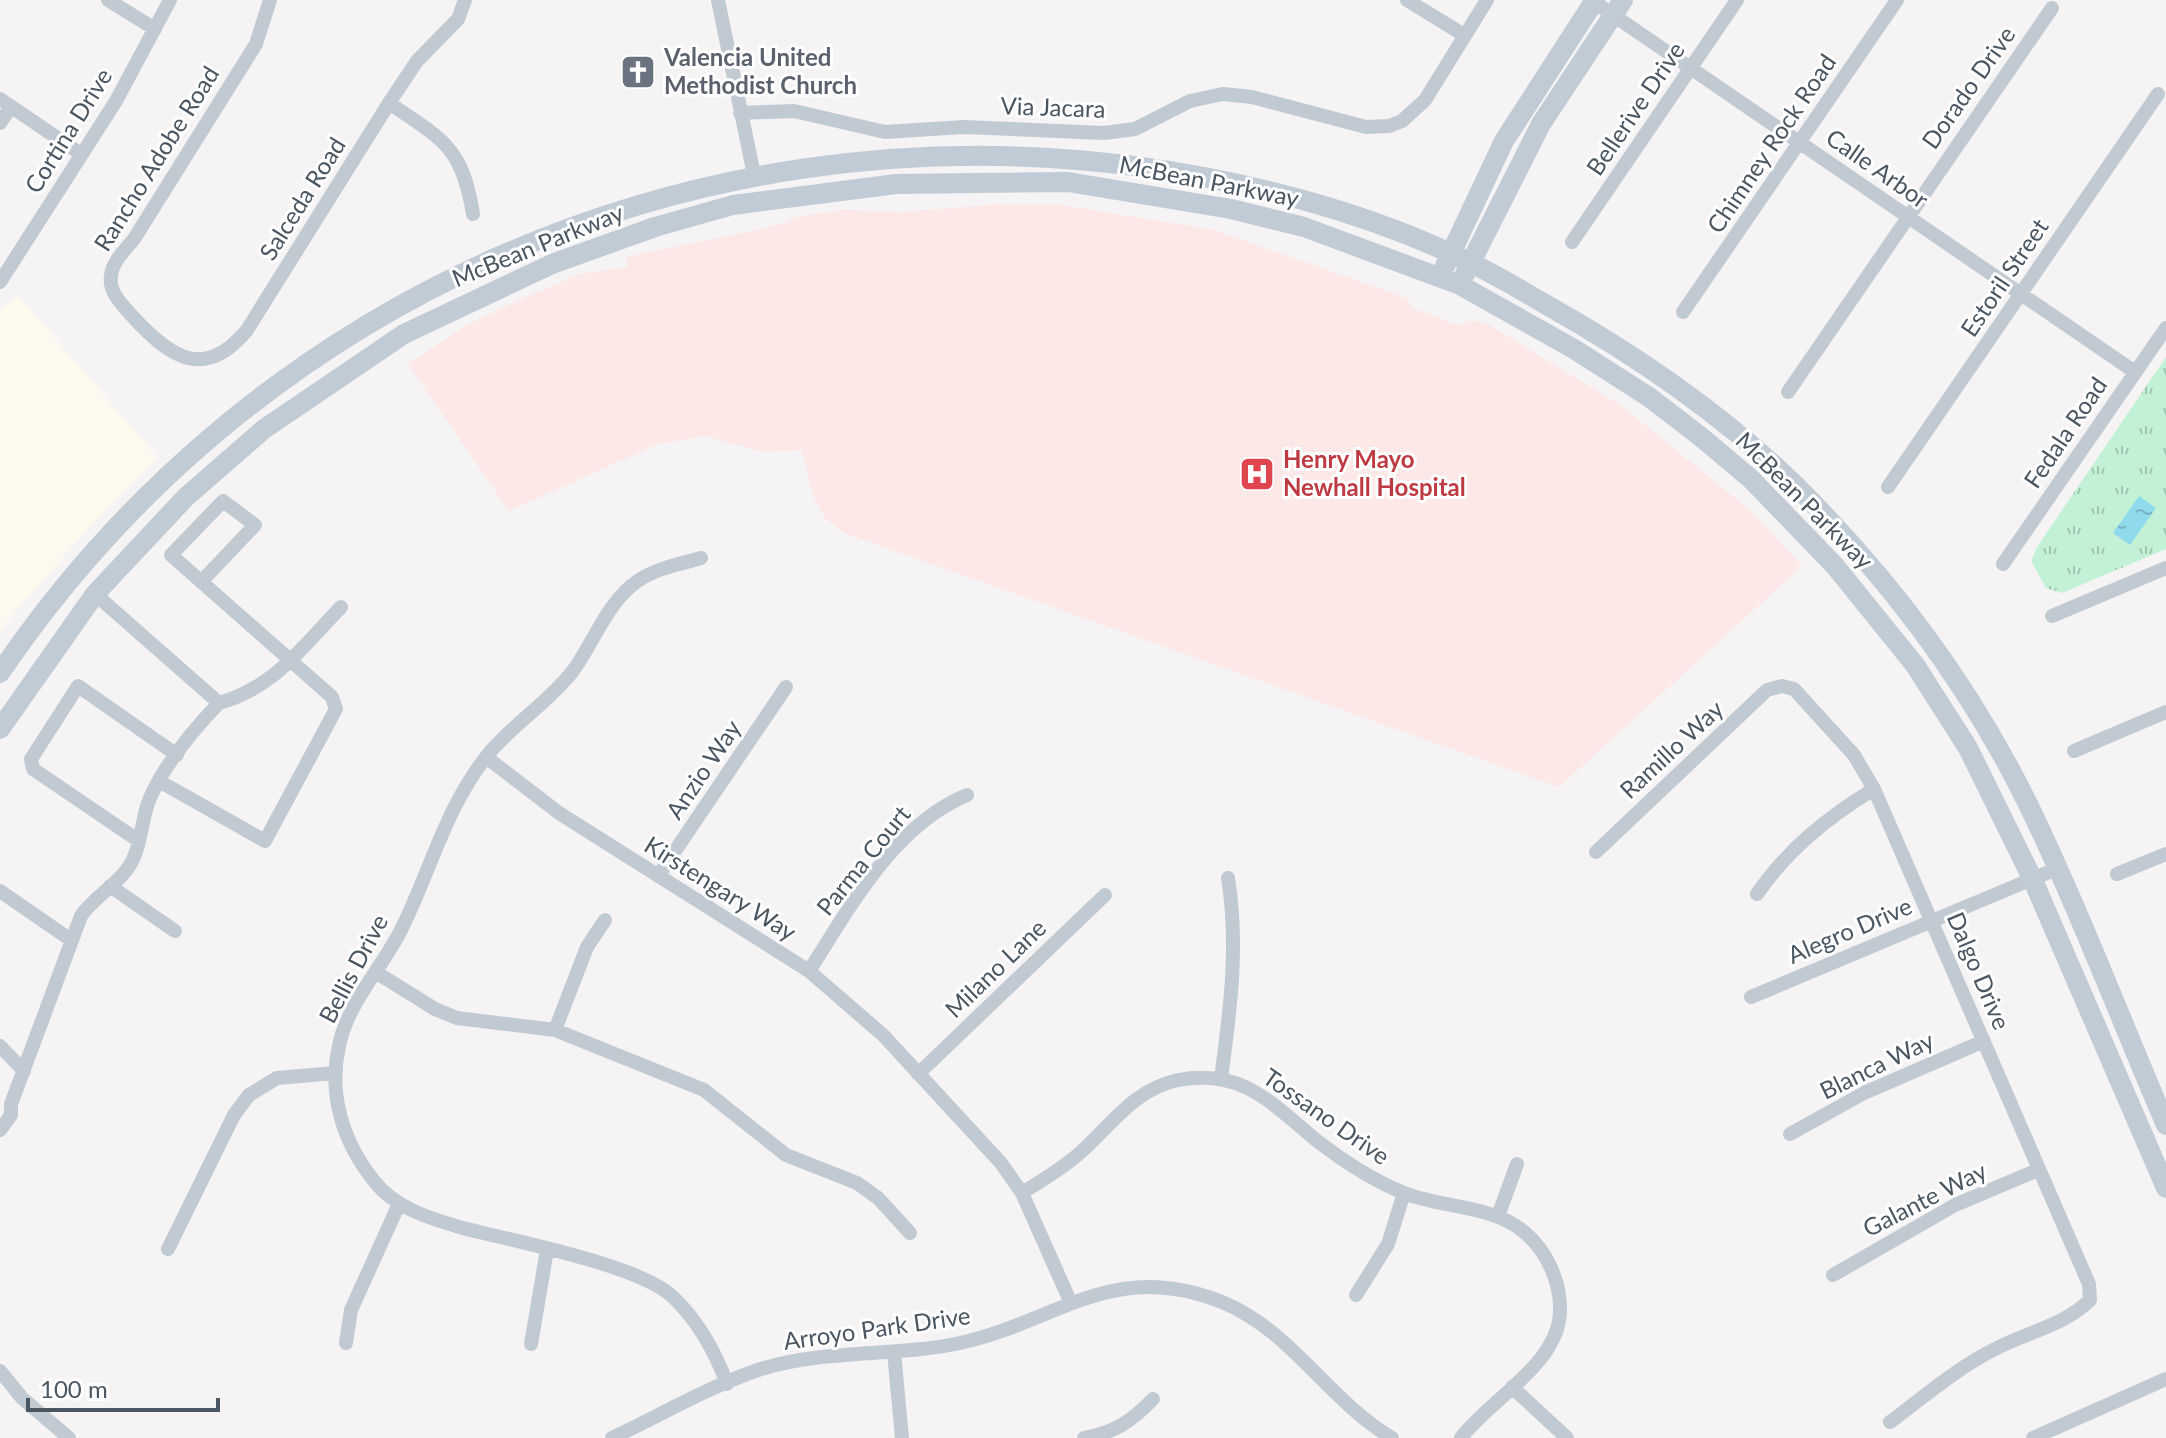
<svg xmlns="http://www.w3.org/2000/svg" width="2166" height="1438" viewBox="0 0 2166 1438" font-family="Lato,sans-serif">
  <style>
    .commercial { fill: #fdf9ef }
    .medical { fill: #fce8e6 }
    .park { fill: url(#park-tufts) }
    .water { fill: url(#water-ripples) }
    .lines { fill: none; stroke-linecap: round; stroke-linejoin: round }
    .street { stroke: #c1cad2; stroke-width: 14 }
    .secondary { stroke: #c1cbd6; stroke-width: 20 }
    .labels { text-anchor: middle; stroke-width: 6; stroke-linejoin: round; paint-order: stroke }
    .worship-label { font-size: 24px; font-weight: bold; fill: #5b616d; stroke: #fff; text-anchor: start }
    .street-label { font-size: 24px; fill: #4a5661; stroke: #fff }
    .health-label { font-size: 24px; font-weight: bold; fill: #be3a42; stroke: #fff; text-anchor: start }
  </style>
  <defs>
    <pattern id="park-tufts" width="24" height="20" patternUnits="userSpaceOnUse" patternTransform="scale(2)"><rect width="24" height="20" fill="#c3f1d5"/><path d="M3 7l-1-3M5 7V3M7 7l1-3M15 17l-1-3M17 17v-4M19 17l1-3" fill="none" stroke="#a0c6b0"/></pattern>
    <pattern id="water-ripples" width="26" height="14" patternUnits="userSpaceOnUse" patternTransform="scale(2)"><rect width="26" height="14" fill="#90daee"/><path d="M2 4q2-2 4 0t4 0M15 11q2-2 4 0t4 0" fill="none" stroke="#78b4c4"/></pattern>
  </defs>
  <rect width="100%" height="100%" fill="#f5f3f3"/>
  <path class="commercial" d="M 18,295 L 158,458 L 93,523 L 0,630 L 0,310 Z"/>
  <path class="medical" d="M 1003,204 L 1055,204 L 1214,230 L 1407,298 L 1412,308 L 1461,326 L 1469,321 L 1484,322 L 1619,404 L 1751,511 L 1802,566 L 1559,787 L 844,533 L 825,518 L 813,496 L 802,450 L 763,452 L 705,436 L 658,444 L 509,511 L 408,364 L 465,326 L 533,294 L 580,274 L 628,267 L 626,257 L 748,232 L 789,222 L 795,217 L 843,210 L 902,212 Z"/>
  <path class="park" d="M 2166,357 L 2166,549 L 2062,593 L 2046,588 L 2031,561 L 2037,547 Z"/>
  <path class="water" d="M 2139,496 L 2156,508 L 2130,545 L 2113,533 Z"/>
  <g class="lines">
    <path class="street" d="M 108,0 L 155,29
      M 270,0 L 256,44 L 134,239 C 125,250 112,262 111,276 C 108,292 124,307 134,318 C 171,358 205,381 247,330 L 389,103 L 417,61 L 458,19 L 465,0
      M 718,0 L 754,175
      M 1407,0 L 1464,35
      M 1594,2 L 2135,372
      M 0,99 L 81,154
      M 389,103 C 443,140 462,146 473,214
      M 740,113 L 794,111 L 885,132 L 964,127 L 1104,133 L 1135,129 L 1190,101 L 1223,94 L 1252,97 L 1366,127 L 1389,126 L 1402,121 L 1425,100 L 1487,0
      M 0,123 L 10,108
      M 1572,242 L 1737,0
      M 0,282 L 116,101 L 170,0
      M 1683,312 L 1897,0
      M 1788,392 L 2052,8
      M 1888,487 L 2158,94
      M 701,558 C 681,564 657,568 639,580 C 607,601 594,643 572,672 C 547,704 511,725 486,757 C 445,809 430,872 401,930 C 382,968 347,1004 339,1046 C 328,1095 343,1142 374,1181 C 395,1208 431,1219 463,1228 C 513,1241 640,1265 673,1297 C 699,1322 715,1351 727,1384
      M 2003,564 L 2166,328
      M 2052,616 L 2166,568
      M 219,703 C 274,688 302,647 341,607
      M 2074,751 L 2166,712
      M 486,757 L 559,813 L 809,971 L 883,1035 L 1001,1163 L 1022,1193 L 1070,1301
      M 159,781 L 265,841 L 336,709 L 332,697 L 171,555 L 223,501 L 255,525 L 201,582
      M 139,841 L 33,769 L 31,759 L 78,686 L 177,755
      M 1596,852 L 1767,690 L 1782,686 L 1794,689 L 1854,755 L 1874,789 L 2089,1284 L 2090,1300 C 2065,1325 2028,1332 1997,1348 C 1958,1367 1925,1396 1890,1422
      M 2117,874 L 2166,854
      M 658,876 L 786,687
      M 110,886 L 175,931
      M 0,891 L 71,940
      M 1757,894 C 1788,849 1828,817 1874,789
      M 809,971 C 851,906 893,826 967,795
      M 377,973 L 435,1009 L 457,1018 L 555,1030 L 704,1090 L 786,1155 L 857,1183 L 878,1198 L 910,1233
      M 1751,997 L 2056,869
      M 555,1030 L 587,947 L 605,920
      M 0,1046 L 24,1071
      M 918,1074 L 1105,895
      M 1221,1079 C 1230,1011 1239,946 1228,878
      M 0,1130 L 11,1115 L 11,1104 L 81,916 C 96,894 124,882 134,857 C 142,839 142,816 150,798 C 165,764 193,730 219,703 L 95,594
      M 1790,1134 L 1864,1093 L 1984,1041
      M 1022,1193 C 1042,1180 1064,1168 1082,1151 C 1112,1124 1135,1089 1178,1080 C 1242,1068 1271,1103 1316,1140 C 1343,1161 1372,1180 1404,1193 C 1441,1208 1493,1205 1524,1232 C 1547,1251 1561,1282 1560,1312 C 1558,1365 1490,1399 1461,1438
      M 1498,1216 L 1517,1164
      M 168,1249 L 234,1115 L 249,1095 L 277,1078 L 335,1073
      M 1833,1275 L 1955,1205 L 2038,1170
      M 1356,1295 L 1388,1244 L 1404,1193
      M 346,1343 L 351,1310 L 399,1204
      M 531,1344 L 547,1250
      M 894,1352 L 902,1438
      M 0,1371 L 22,1398 L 69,1438
      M 1512,1387 L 1567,1438
      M 612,1438 C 661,1415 710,1386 761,1369 C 825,1349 895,1357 960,1343 C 1057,1322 1113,1258 1222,1302 C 1291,1330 1329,1401 1392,1438
      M 1084,1438 C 1114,1433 1132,1421 1153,1399
      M 2033,1438 L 2166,1379"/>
    <path class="secondary" d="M 1445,266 L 1504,141 L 1595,0
      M 1465,274 L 1541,124 L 1623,0
      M 0,673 C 252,301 690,108 1134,166 C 1248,181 1368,212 1471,263 C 1496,275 1521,290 1545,304 C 1636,355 1720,412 1795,485 C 1888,577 1969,685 2027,802 C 2078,907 2120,1018 2166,1125
      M 0,729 L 95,594 L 186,497 L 264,429 L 404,334 L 552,264 L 655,227 L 733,205 L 896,184 L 1068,182 L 1231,209 L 1304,227 L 1460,285 L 1574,349 L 1649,397 L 1701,437 L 1751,479 L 1835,566 L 1915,665 L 1968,748 L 2032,878 L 2166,1188"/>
  </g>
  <defs>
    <g id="church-square" transform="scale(1.8)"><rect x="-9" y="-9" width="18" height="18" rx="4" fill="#6b7280" stroke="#fff"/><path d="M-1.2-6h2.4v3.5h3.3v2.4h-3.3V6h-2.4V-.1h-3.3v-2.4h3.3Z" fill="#fff"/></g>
    <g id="hospital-square" transform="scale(1.8)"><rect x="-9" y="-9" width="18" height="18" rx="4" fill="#e0444e" stroke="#fff"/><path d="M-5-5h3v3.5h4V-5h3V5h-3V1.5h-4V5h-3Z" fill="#fff"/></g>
  </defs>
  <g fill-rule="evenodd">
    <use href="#church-square" x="638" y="72"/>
    <use href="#hospital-square" x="1257" y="474"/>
  </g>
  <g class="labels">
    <g class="worship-label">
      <text x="664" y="66">Valencia United<tspan x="664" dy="28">Methodist Church</tspan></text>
    </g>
    <g class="street-label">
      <text transform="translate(1969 88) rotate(-55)" y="8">Dorado Drive</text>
      <text transform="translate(1053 108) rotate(2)" y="8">Via Jacara</text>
      <text transform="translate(1636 109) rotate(-56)" y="8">Bellerive Drive</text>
      <text transform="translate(69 131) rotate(-58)" y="8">Cortina Drive</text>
      <text transform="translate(1772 144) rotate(-56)" y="8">Chimney Rock Road</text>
      <text transform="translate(157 159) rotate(-58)" y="8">Rancho Adobe Road</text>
      <text transform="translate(1877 169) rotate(35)" y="8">Calle Arbor</text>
      <text transform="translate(1209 182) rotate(11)" y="8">McBean Parkway</text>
      <text transform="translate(303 199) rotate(-58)" y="8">Salceda Road</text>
      <text transform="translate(538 246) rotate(-22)" y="8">McBean Parkway</text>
      <text transform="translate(2005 278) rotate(-56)" y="8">Estoril Street</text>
      <text transform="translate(2066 433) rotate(-56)" y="8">Fedala Road</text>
      <text transform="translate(1804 501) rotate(45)" y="8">McBean Parkway</text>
      <text transform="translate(1672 750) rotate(-43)" y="8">Ramillo Way</text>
      <text transform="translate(704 770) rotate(-56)" y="8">Anzio Way</text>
      <text transform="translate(864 861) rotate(-51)" y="8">Parma Court</text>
      <text transform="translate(720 889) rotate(32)" y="8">Kirstengary Way</text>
      <text transform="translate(1850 931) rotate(-23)" y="8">Alegro Drive</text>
      <text transform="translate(354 969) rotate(-62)" y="8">Bellis Drive</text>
      <text transform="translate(996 969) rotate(-44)" y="8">Milano Lane</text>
      <text transform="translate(1978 971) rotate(67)" y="8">Dalgo Drive</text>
      <text transform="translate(1877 1066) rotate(-26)" y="8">Blanca Way</text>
      <text transform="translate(1326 1117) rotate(35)" y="8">Tossano Drive</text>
      <text transform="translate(1925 1200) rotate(-27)" y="8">Galante Way</text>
      <text transform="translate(877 1329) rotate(-8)" y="8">Arroyo Park Drive</text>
    </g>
    <g class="health-label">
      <text x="1283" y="468">Henry Mayo<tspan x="1283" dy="28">Newhall Hospital</tspan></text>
    </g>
  </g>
  <path d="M28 1398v12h190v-12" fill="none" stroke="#4a5661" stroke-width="4"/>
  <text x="40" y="1398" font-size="24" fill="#4a5661" stroke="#ffffff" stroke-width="6" paint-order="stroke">100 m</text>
</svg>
